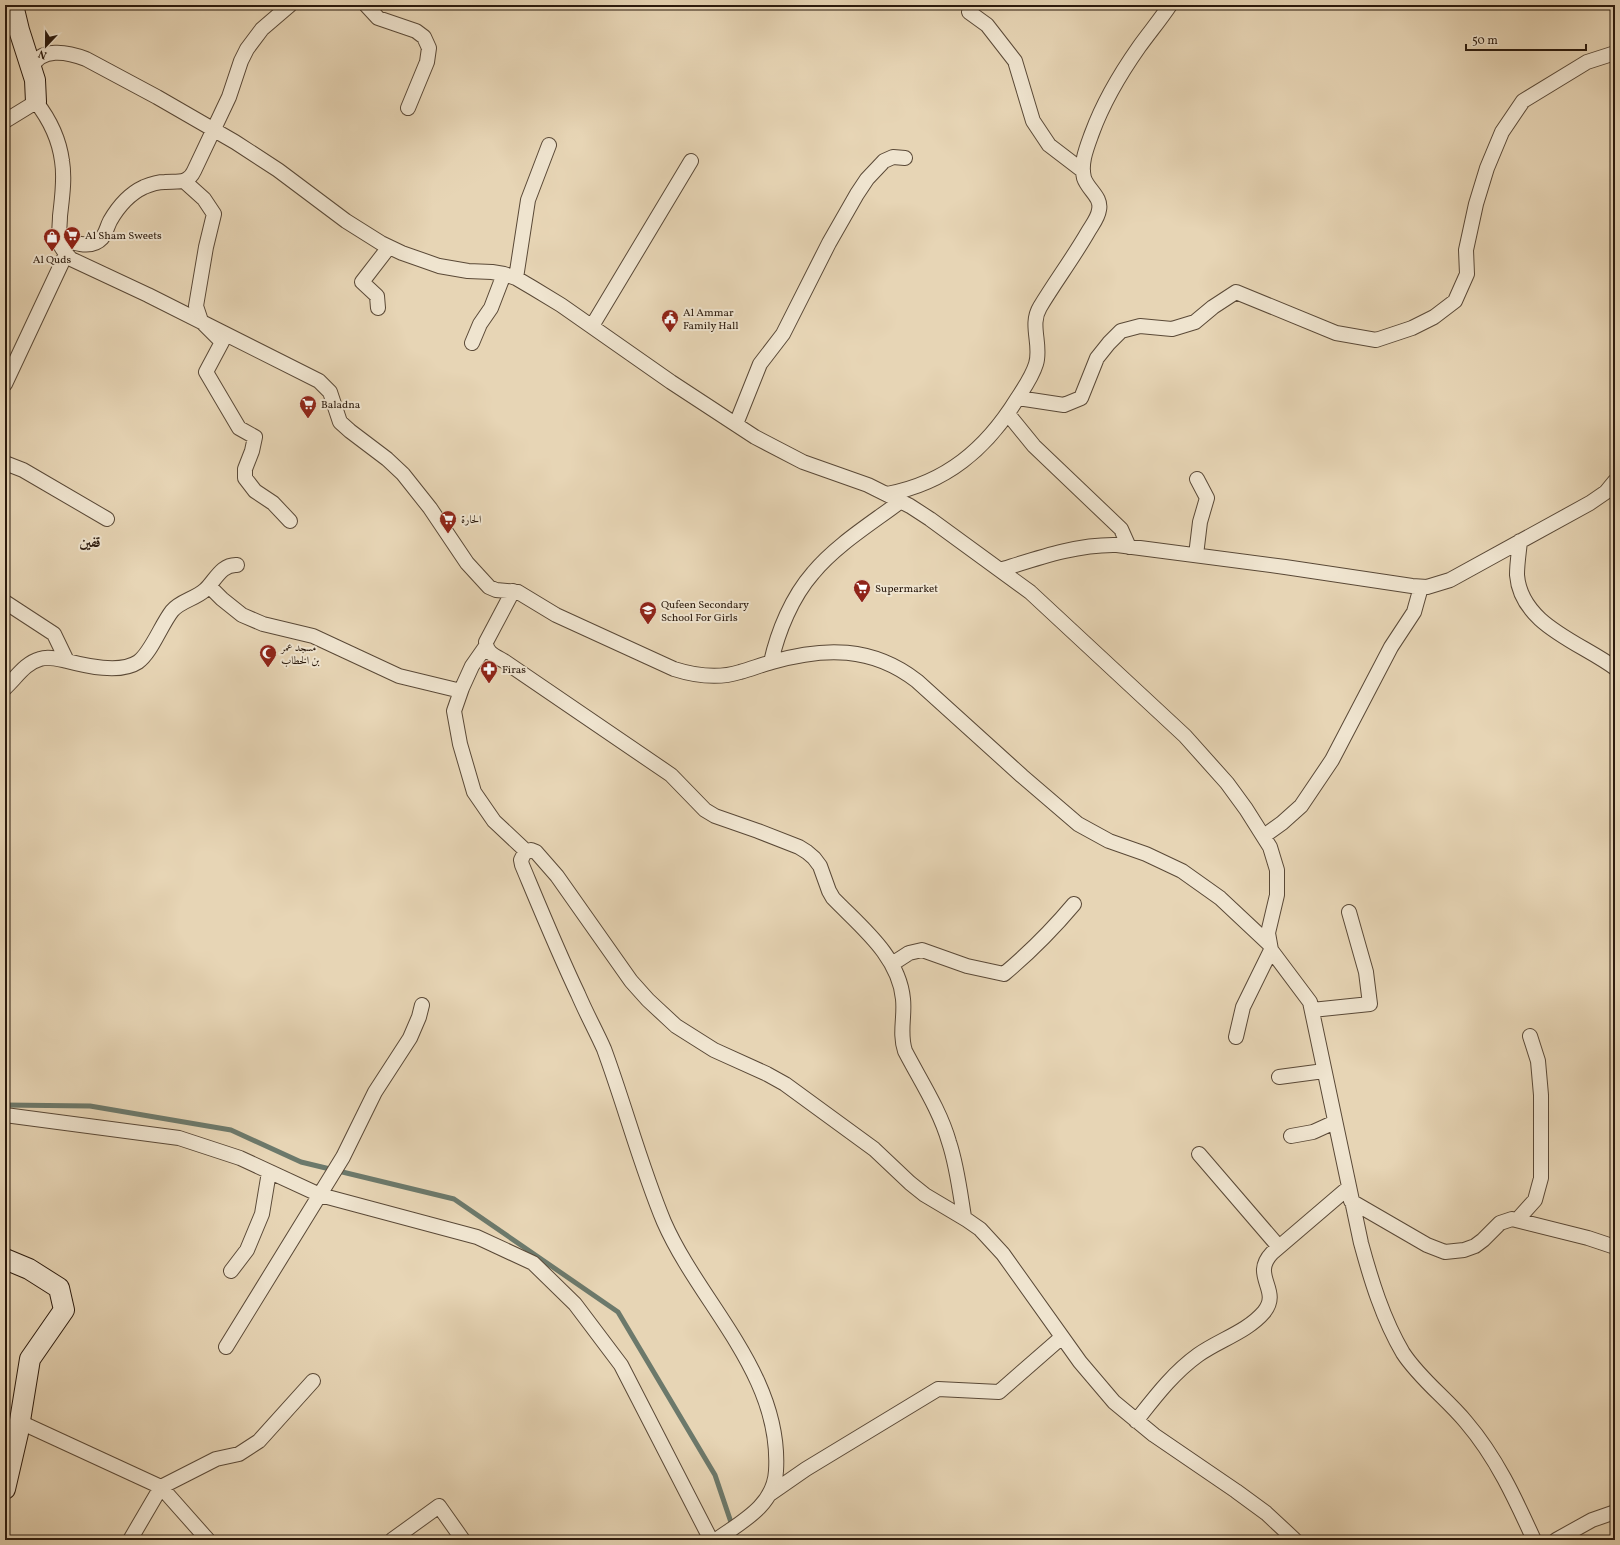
<svg xmlns="http://www.w3.org/2000/svg" width="1620" height="1545" viewBox="0 0 1620 1545" font-family="Vollkorn,Amiri,serif">
  <style>
    .lines { fill: none; stroke-linecap: round; stroke-linejoin: round }
    .stream { stroke: #6c796b; stroke-width: 5 }
    .street-casing { stroke: #5a4937; stroke-width: 16 }
    .secondary-casing { stroke: #2b1a0d; stroke-width: 22 }
    .street { stroke: #efe4cf; stroke-width: 14 }
    .secondary { stroke: #efe4cf; stroke-width: 20 }
    .labels { text-anchor: middle; stroke-width: 4; stroke-linejoin: round; paint-order: stroke }
    .poi-label { font-size: 11px; fill: #2b1a0d; stroke: #efe4cf; text-anchor: start }
    .district-label { font-size: 15px; font-weight: bold; fill: #2b1a0d; stroke: #efe4cf }
  </style>
  <rect width="100%" height="100%" fill="#e7d5b5"/>
  <filter id="stains"><feTurbulence type="fractalNoise" baseFrequency=".005" numOctaves="4"/><feColorMatrix values="0 0 0 0 .2 0 0 0 0 .09 0 0 0 0 .02 0 0 0 .5 -.17"/></filter>
  <radialGradient id="worn" r=".72"><stop offset=".6" stop-color="#630" stop-opacity="0"/><stop offset="1" stop-color="#630" stop-opacity=".3"/></radialGradient>
  <g class="lines">
    <path class="stream" d="M 5,1105 L 90,1106 L 231,1130 L 301,1162 L 454,1199 L 618,1312 L 715,1475 L 737,1540"/>
    <g class="street-casing">
      <path id="street" d="M 366,5 L 378,18 L 416,31 L 424,37 L 429,48 L 427,62 L 408,108
        M 969,12 L 987,25 L 1015,61 L 1033,121 L 1049,145 L 1083,171
        M 31,69 C 40,46 68,52 86,59 L 157,97 L 235,142 L 278,170 L 346,221 L 381,243 L 402,253 L 439,266 L 468,271 L 492,272 L 504,274 L 516,278 L 533,288 L 561,305 L 671,382 L 755,437 L 803,462 L 868,485 L 910,506 L 930,519 L 1030,592 L 1185,736 L 1227,783 L 1246,809 L 1270,847 L 1277,870 L 1277,895 L 1268,933 L 1271,950 L 1310,1002 L 1361,1243 C 1371,1280 1383,1319 1403,1353 C 1420,1379 1446,1398 1466,1422 C 1496,1457 1515,1498 1534,1540
        M 5,121 L 36,102 C 50,120 59,138 62,161 C 65,179 62,198 60,216 C 60,225 58,235 60,244 C 62,250 66,254 71,259 L 148,295 L 319,381 L 330,392 L 340,422 L 350,431 L 387,459 L 403,474 L 430,508 L 467,563 L 489,587 L 496,590 L 518,592 L 556,615 L 674,669 C 696,676 718,679 740,672 C 751,669 761,665 772,662 C 824,647 872,646 917,681 L 1022,776 L 1078,824 L 1109,841 L 1146,854 L 1182,871 L 1220,898 L 1269,944
        M 184,181 L 204,199 L 214,214 L 206,247 L 196,306 L 201,321 L 222,342 L 206,372 L 239,428 L 255,437 L 252,451 L 245,469 L 245,478 L 255,491 L 273,503 L 290,521
        M 59,235 C 70,243 91,250 102,238 C 106,233 107,227 110,221 C 118,207 129,194 144,187 C 151,184 158,182 165,182 C 178,181 188,184 194,171 L 229,97 L 241,61 L 247,49 L 262,29 L 290,5
        M 516,278 L 528,200 L 549,145
        M 378,308 L 377,296 L 362,282 L 389,247
        M 592,326 L 691,161
        M 472,343 L 480,324 L 491,308 L 504,274
        M 5,384 L 66,254
        M 1018,398 L 1064,405 L 1081,398 L 1097,358 L 1109,343 L 1121,331 L 1140,326 L 1172,329 L 1195,322 L 1213,307 L 1236,292 L 1336,333 L 1376,340 L 1412,328 L 1434,317 L 1455,301 L 1467,274 L 1466,250 L 1476,204 L 1487,168 L 1502,132 L 1523,101 L 1587,62 L 1615,53
        M 1008,414 L 1034,446 L 1121,529 L 1129,547
        M 736,424 L 760,364 L 783,334 L 829,243 L 857,194 L 867,179 L 884,161 L 893,157 L 905,158
        M 5,463 L 23,470 L 107,519
        M 887,494 C 946,483 986,449 1017,399 C 1024,388 1032,377 1036,364 C 1042,345 1029,325 1040,307 C 1055,282 1073,258 1088,232 C 1092,225 1098,218 1099,210 C 1102,197 1088,190 1084,178 C 1080,163 1087,147 1092,133 C 1103,103 1120,74 1139,47 C 1149,33 1160,20 1170,5
        M 1520,541 C 1519,552 1517,563 1517,575 C 1521,625 1580,642 1615,668
        M 1196,555 L 1200,522 L 1207,498 L 1197,479
        M 1000,570 C 1038,558 1077,544 1117,545 L 1285,567 L 1412,586 L 1427,587 L 1450,580 L 1590,503 L 1606,492 L 1615,481
        M 209,586 L 222,599 L 242,615 L 263,624 L 313,636 L 399,676 L 461,691
        M 513,591 L 486,642 C 486,653 495,656 504,661 L 671,775 L 705,810 L 715,816 L 758,831 L 799,847 L 807,852 L 814,858 L 820,866 L 829,891 L 833,898 C 861,927 899,956 903,999 C 905,1017 899,1033 905,1051 C 920,1080 940,1110 949,1142 C 957,1166 960,1192 964,1217
        M 5,602 L 54,634 L 67,661
        M 486,646 L 472,666 L 462,688 L 454,711 L 460,744 L 474,792 L 494,821 L 526,851
        M 771,662 C 778,631 792,597 813,573 C 836,545 872,523 901,501
        M 5,688 C 16,678 25,663 40,659 C 48,656 58,659 67,661 C 86,666 120,674 138,662 C 151,653 161,625 172,611 C 180,601 195,599 205,590 C 215,581 221,564 237,565
        M 1264,836 L 1282,823 L 1301,806 L 1332,760 L 1391,647 L 1414,612 L 1421,587
        M 892,964 L 909,953 L 922,950 L 967,966 L 1004,974 C 1029,953 1053,929 1074,904
        M 1312,1010 L 1370,1004 L 1366,972 L 1349,912
        M 1236,1037 L 1243,1007 L 1271,950
        M 1279,1077 L 1324,1071
        M 5,1115 L 179,1138 L 240,1158 L 320,1195 L 477,1237 L 533,1263 L 575,1304 L 621,1365 L 711,1540
        M 1291,1136 L 1313,1132 L 1335,1122
        M 1199,1154 L 1279,1247
        M 1351,1201 L 1427,1245 L 1445,1252 L 1464,1250 L 1475,1246 L 1483,1240 L 1500,1223 L 1512,1219 L 1588,1238 L 1615,1247
        M 1517,1220 L 1535,1200 L 1541,1178 L 1541,1095 L 1538,1061 L 1530,1036
        M 231,1271 L 247,1250 L 262,1214 L 269,1172
        M 226,1347 L 343,1157 L 375,1092 L 410,1038 L 419,1017 L 422,1005
        M 1136,1421 C 1155,1397 1173,1373 1198,1355 C 1219,1340 1247,1332 1264,1312 C 1282,1290 1250,1276 1272,1253 L 1348,1188
        M 20,1422 L 161,1487 L 208,1540
        M 770,1494 L 806,1469 L 938,1389 L 999,1392 L 1062,1337
        M 130,1540 L 161,1487 L 216,1459 L 239,1454 L 259,1441 L 313,1381
        M 392,1540 L 439,1506 L 463,1540
        M 716,1540 C 741,1522 774,1506 776,1471 C 782,1374 700,1304 664,1222 C 641,1167 625,1106 604,1049 C 596,1031 586,1013 578,994 C 558,952 540,908 522,865 L 521,860 L 525,852 L 531,850 L 536,852 L 557,876 L 631,981 L 648,1000 L 676,1026 L 714,1050 L 767,1074 L 785,1084 L 874,1149 L 910,1183 L 925,1195 L 967,1220 L 980,1229 L 1003,1254 L 1080,1362 L 1114,1402 L 1154,1435 L 1236,1491 L 1266,1513 L 1295,1540
        M 1556,1540 L 1592,1520 L 1615,1512"/>
    </g>
    <g class="secondary-casing">
      <path id="secondary" d="M 13,5 L 19,30 L 35,80 L 36,102
        M 5,1259 L 29,1269 L 59,1288 L 64,1310 L 30,1359 L 18,1433 L 5,1489"/>
    </g>
    <use href="#street" class="street"/>
    <use href="#secondary" class="secondary"/>
  </g>
  <defs>
    <g id="supermarket-pin" transform="scale(0.9)"><path d="M0 17L-7.5 6A9.5 9.5 0 1 1 7.5 6Z" fill="#8f2418" stroke="#efe4cf"/><path d="M-6-5.5h2.5l.6 2H6L4.5 2H-2.5L-4.4-4H-6ZM-1.5 3.2a1.3 1.3 0 1 0 .1 0ZM3 3.2a1.3 1.3 0 1 0 .1 0Z" fill="#fff"/></g>
    <g id="shop-pin" transform="scale(0.9)"><path d="M0 17L-7.5 6A9.5 9.5 0 1 1 7.5 6Z" fill="#8f2418" stroke="#efe4cf"/><path d="M-5-2.5h2.3a2.7 3.5 0 0 1 5.4 0H5L5.5 6h-11ZM-1.5-2.5h3a1.5 2.3 0 0 0-3 0Z" fill="#fff"/></g>
    <g id="civic-pin" transform="scale(0.9)"><path d="M0 17L-7.5 6A9.5 9.5 0 1 1 7.5 6Z" fill="#8f2418" stroke="#efe4cf"/><path d="M-.6-6.5H3V-4.5H.6V-3L4-1V1h2V6H-6V1h2V-1L-.6-3ZM-1.2 2.5V6h2.4V2.5Z" fill="#fff"/></g>
    <g id="school-pin" transform="scale(0.9)"><path d="M0 17L-7.5 6A9.5 9.5 0 1 1 7.5 6Z" fill="#8f2418" stroke="#efe4cf"/><path d="M0-5L7-2L0 1L-7-2ZM-4 1L0 2.5L4 1V4Q0 6-4 4Z" fill="#fff"/></g>
    <g id="mosque-pin" transform="scale(0.9)"><path d="M0 17L-7.5 6A9.5 9.5 0 1 1 7.5 6Z" fill="#8f2418" stroke="#efe4cf"/><path d="M3.5-4.9A6 6 0 1 0 3.5 4.9A5 5 0 1 1 3.5-4.9Z" fill="#fff"/></g>
    <g id="pharmacy-pin" transform="scale(0.9)"><path d="M0 17L-7.5 6A9.5 9.5 0 1 1 7.5 6Z" fill="#8f2418" stroke="#efe4cf"/><path d="M-2-6h4v4h4v4h-4v4h-4v-4h-4v-4h4Z" fill="#fff"/></g>
  </defs>
  <g fill-rule="evenodd">
    <use href="#supermarket-pin" x="72" y="235"/>
    <use href="#shop-pin" x="52" y="237"/>
    <use href="#civic-pin" x="670" y="318"/>
    <use href="#supermarket-pin" x="308" y="404"/>
    <use href="#supermarket-pin" x="448" y="519"/>
    <use href="#supermarket-pin" x="862" y="588"/>
    <use href="#school-pin" x="648" y="610"/>
    <use href="#mosque-pin" x="268" y="653"/>
    <use href="#pharmacy-pin" x="489" y="669"/>
  </g>
  <g class="labels">
    <g class="poi-label">
      <text x="85" y="239">Al Sham Sweets</text>
      <text x="52" y="263" text-anchor="middle">Al Quds</text>
      <text x="683" y="316">Al Ammar<tspan x="683" dy="13">Family Hall</tspan></text>
      <text x="321" y="408">Baladna</text>
      <text x="461" y="523">الحارة</text>
      <text x="875" y="592">Supermarket</text>
      <text x="661" y="608">Qufeen Secondary<tspan x="661" dy="13">School For Girls</tspan></text>
      <text x="281" y="651">مسجد عمر<tspan x="281" dy="13">بن الخطاب</tspan></text>
      <text x="502" y="673">Firas</text>
    </g>
    <g class="district-label">
      <text x="90" y="547">قفين</text>
    </g>
  </g>
  <rect width="1620" height="1545" fill="none" stroke="#e7d5b5" stroke-width="20"/>
  <rect x="6" y="6" width="1608" height="1533" fill="none" stroke="#2b1a0d" stroke-width="2"/>
  <rect x="10" y="10" width="1600" height="1525" fill="none" stroke="#2b1a0d"/>
  <g transform="translate(46 46) rotate(202)" stroke="#efe4cf" stroke-width="3" paint-order="stroke">
  <path d="M0-3L7 15L0 10L-7 15Z" fill="#2b1a0d"/>
  <text y="-6" font-size="11" font-weight="bold" text-anchor="middle" fill="#2b1a0d">N</text>
  </g>
  <path d="M1466 44v6h120v-6" fill="none" stroke="#2b1a0d" stroke-width="2"/>
  <text x="1472" y="44" font-size="12" fill="#2b1a0d" stroke="#efe4cf" stroke-width="3" paint-order="stroke">50 m</text>
  <rect width="100%" height="100%" filter="url(#stains)"/>
  <rect width="100%" height="100%" fill="url(#worn)"/>
</svg>
